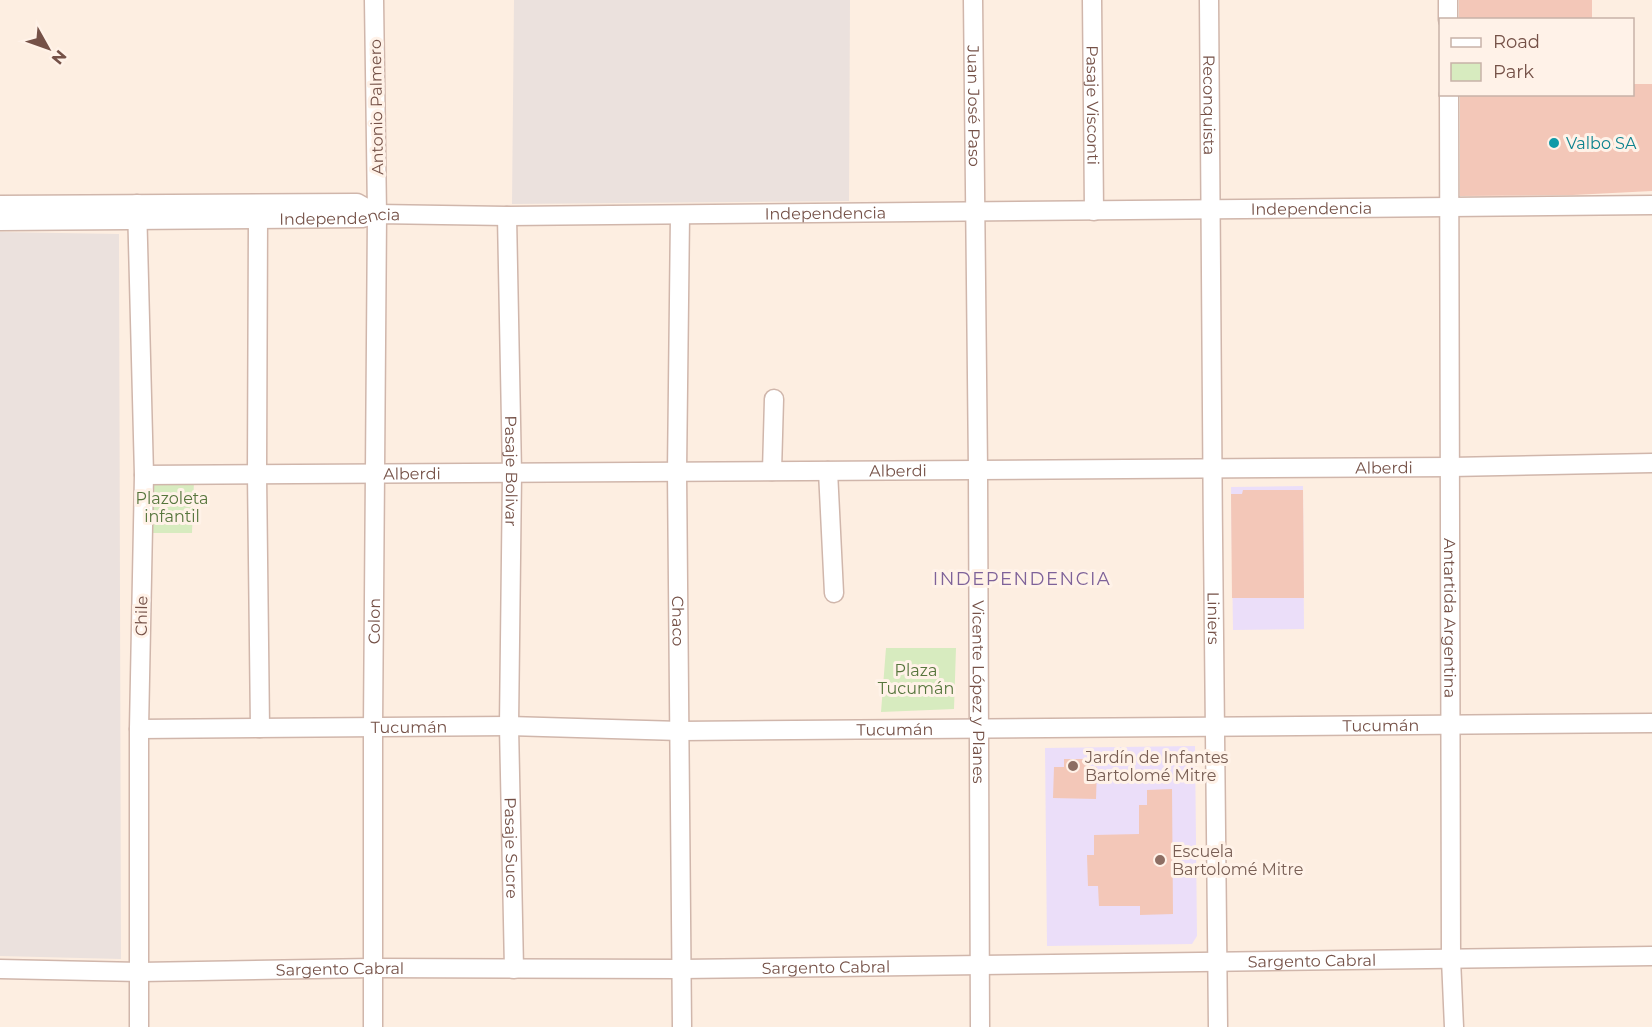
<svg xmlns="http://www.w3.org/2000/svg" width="1652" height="1027" viewBox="0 0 1652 1027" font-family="Montserrat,sans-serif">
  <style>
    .industrial { fill: #ebe1dd }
    .education { fill: #ebdef9 }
    .green { fill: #d7ebbf }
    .building { fill: #f3c7b8 }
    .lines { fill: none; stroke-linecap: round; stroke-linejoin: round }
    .minor-casing { stroke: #d0b6ab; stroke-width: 21 }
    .minor { stroke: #fff; stroke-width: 18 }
    .culture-dot { fill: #0f9aa8; stroke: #fff2e8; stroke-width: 2 }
    .education-dot { fill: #8d6e63; stroke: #fff2e8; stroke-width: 2 }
    .labels { text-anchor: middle; stroke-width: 6; stroke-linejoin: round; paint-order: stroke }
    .street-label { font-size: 16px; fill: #755147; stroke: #fff2e8 }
    .culture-label { font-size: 16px; fill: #0d838f; stroke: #fff2e8; text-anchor: start }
    .park-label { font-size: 16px; fill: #56753c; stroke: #fff2e8 }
    .education-label { font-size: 16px; fill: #785e54; stroke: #fff2e8; text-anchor: start }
    .neighbourhood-label { font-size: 18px; letter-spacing: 1.5px; fill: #7e6299; stroke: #fff2e8 }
  </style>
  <rect width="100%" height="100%" fill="#fdeee1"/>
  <path class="industrial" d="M 514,0 L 850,0 L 849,201 L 512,204 Z
    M 0,232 L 119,234 L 121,959 L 0,956 Z"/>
  <path class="education" d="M 1303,486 L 1304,629 L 1233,630 L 1231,487 Z
    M 1195,746 L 1197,936 L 1192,944 L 1047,946 L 1045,748 Z"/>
  <path class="green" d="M 150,481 L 194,481 L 192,533 L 152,533 Z
    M 886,648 L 956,648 L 954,709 L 881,712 Z"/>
  <path class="building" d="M 1459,0 L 1592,0 L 1592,20 L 1459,20 Z
    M 1632,84 L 1652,84 L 1652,191 L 1573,195 L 1460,196 L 1460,94 L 1632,94 Z
    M 1243,490 L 1303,490 L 1304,598 L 1232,598 L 1231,494 L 1242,494 Z
    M 1064,759 L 1089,759 L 1089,767 L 1097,767 L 1096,799 L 1053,798 L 1054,767 L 1064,767 Z
    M 1172,789 L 1173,914 L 1140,915 L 1140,906 L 1099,906 L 1098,886 L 1088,886 L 1087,855 L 1094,855 L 1094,835 L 1139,834 L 1139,805 L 1147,805 L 1147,790 Z"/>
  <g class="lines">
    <g class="minor-casing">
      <g id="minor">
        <path id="s1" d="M 973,0 L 978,470 L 980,1027"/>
        <path id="s2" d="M 1092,0 L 1094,211"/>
        <path id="s3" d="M 1209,0 C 1210,342 1215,685 1218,1027"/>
        <path d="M 1448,0 L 1448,20"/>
        <path id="s4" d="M 1449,94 L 1451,959 L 1454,1027"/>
        <path d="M 137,204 L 144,475 L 139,729 L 139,1027"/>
        <path d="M 0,205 L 357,203 L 377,214"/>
        <path id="s5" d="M 680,215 L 677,472 L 682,1027"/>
        <path id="s6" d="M 507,216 L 512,473 L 509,726 L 514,969"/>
        <path d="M 258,218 L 257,474 L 260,728"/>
        <path id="s7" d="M 0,221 L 362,218 L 377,214 L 507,216 L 1652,205"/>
        <path d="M 772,471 L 774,399"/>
        <path d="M 828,471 L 834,593"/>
        <path id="s8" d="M 144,475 L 1451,467 L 1652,463"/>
        <path id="s9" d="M 139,729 L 509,726 L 680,731 L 1652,723"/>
        <path id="s10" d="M 0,969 L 140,972 L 372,968 L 681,969 L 1652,956"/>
        <path id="s11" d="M 373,1027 L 373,727 L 377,214 L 374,0"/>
      </g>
    </g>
    <use href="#minor" class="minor"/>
  </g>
  <circle class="culture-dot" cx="1554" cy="143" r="6"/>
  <g class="education-dot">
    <circle cx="1073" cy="766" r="6"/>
    <circle cx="1160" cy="860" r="6"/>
  </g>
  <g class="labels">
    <g class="street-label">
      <text dy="6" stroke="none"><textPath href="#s3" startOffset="105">Reconquista</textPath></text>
      <text dy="6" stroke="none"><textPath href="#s1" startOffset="106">Juan José Paso</textPath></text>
      <text dy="6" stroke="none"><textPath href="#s2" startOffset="105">Pasaje Visconti</textPath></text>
      <text transform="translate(376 107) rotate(-91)" y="6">Antonio Palmero</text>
      <text dy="6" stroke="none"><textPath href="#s7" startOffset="1312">Independencia</textPath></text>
      <text dy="6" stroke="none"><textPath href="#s7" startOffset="826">Independencia</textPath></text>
      <text dy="6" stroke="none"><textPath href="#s7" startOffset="340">Independencia</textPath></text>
      <text dy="6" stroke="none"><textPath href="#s8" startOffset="1240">Alberdi</textPath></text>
      <text dy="6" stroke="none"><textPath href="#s6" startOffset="255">Pasaje Bolivar</textPath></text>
      <text dy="6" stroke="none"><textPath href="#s8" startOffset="754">Alberdi</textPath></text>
      <text dy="6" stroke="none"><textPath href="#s8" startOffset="268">Alberdi</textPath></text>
      <text transform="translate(141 616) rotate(-89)" y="6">Chile</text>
      <text dy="6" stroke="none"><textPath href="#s4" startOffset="524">Antartida Argentina</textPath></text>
      <text dy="6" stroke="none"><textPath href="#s3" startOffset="618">Liniers</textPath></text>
      <text dy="6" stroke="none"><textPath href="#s11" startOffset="406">Colon</textPath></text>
      <text dy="6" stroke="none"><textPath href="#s5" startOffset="406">Chaco</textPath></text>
      <text dy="6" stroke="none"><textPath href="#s1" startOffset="692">Vicente López y Planes</textPath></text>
      <text dy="6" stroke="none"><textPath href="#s9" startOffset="1242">Tucumán</textPath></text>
      <text dy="6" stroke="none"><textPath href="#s9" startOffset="270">Tucumán</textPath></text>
      <text dy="6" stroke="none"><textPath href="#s9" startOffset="756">Tucumán</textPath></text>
      <text dy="6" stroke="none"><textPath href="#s6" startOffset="632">Pasaje Sucre</textPath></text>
      <text dy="6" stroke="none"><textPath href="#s10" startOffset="1312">Sargento Cabral</textPath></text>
      <text dy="6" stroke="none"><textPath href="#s10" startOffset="826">Sargento Cabral</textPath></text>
      <text dy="6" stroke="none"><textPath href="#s10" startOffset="340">Sargento Cabral</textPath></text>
    </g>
    <g class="culture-label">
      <text x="1566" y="149">Valbo SA</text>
    </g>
    <g class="park-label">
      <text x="172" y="504">Plazoleta<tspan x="172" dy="18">infantil</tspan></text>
      <text x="916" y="676">Plaza<tspan x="916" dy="18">Tucumán</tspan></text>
    </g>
    <g class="education-label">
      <text x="1085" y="763">Jardín de Infantes<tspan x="1085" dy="18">Bartolomé Mitre</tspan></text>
      <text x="1172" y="857">Escuela<tspan x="1172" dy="18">Bartolomé Mitre</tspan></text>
    </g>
    <g class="neighbourhood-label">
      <text x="1022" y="585">INDEPENDENCIA</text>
    </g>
  </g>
  <rect x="1439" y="18" width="195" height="78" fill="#fff2e8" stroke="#c8b2a8" stroke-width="1.5"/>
  <rect x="1451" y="38" width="30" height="9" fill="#ffffff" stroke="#c8b2a8" stroke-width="1.5"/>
  <text x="1493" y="48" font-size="18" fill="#755147">Road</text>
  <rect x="1451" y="63" width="30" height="18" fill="#d7ebbf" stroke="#c8b2a8" stroke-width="1.5"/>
  <text x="1493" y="78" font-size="18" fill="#755147">Park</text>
  <g transform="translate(48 48) rotate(130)" stroke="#fff2e8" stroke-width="4.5" paint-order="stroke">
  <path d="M0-4.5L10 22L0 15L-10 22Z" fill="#755147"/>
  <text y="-9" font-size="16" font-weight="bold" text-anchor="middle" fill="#755147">N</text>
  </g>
</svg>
